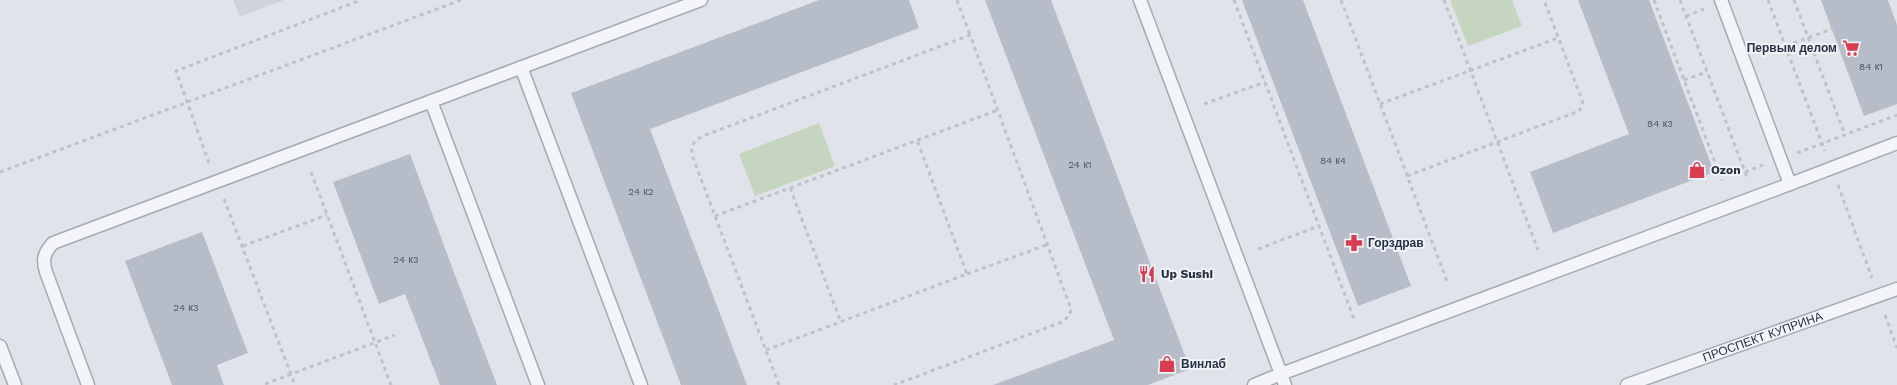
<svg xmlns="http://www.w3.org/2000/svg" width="1897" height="385" viewBox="0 0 1897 385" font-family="'Work Sans',sans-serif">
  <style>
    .built { fill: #ced3dc }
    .green { fill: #c5d5c0 }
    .building { fill: #b7bdc8 }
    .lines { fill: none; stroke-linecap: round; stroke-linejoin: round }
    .lane-casing { stroke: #a5abb5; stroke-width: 15 }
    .path { stroke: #bec2c9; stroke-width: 3; stroke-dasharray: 4 4; stroke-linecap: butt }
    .lane { stroke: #f3f5f8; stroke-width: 12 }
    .labels { text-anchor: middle; stroke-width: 4; stroke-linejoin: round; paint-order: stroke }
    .number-label { font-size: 10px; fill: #4b5464 }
    .poi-label { font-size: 12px; font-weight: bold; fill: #273143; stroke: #f0f3f7; text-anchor: start }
    .street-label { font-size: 12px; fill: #273143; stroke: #f0f3f7 }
  </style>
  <rect width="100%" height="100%" fill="#e0e4ea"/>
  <path class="built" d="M 233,0 L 284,0 L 240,17 Z"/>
  <path class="green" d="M 1450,0 L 1512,0 L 1522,26 L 1468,46 Z
    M 819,123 L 835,166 L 755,196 L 739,154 Z"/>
  <path class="building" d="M 819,0 L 909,0 L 919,28 L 650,129 L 747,385 L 681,385 L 571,93 Z
    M 985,0 L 1051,0 L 1190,369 L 1148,385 L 993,385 L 1114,340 Z
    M 1242,0 L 1303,0 L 1411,286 L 1358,306 Z
    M 1578,0 L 1649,0 L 1714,172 L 1553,233 L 1530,172 L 1629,134 Z
    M 1821,0 L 1888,0 L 1897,25 L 1897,104 L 1864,116 Z
    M 410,154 L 455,275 L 497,385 L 440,385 L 405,294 L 379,304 L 333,182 Z
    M 202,232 L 248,353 L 217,365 L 224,385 L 172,385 L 125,261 Z"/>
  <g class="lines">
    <g class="lane-casing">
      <g id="lane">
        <path d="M 1140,0 L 1281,374 L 1254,385"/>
        <path d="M 1721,0 L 1790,184 L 1897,143"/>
        <path d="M 521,67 L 641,385"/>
        <path d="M 431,101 L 538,385"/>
        <path d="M 0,346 L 15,385"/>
        <path d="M 88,385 L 46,272 C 42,259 44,253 53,243 L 701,0"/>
        <path d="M 1285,385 L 1281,374 L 1790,184"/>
        <path id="s1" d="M 1627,385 L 1897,289"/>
      </g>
    </g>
    <path class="path" d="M 957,0 L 970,35
      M 1234,0 L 1354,319
      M 1341,0 L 1448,284
      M 1444,0 L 1538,250
      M 1654,0 L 1722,181
      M 1680,0 L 1748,180
      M 1768,0 L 1825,151
      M 1794,0 L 1845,135
      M 1686,16 L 1704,9
      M 1786,46 L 1832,29
      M 1684,80 L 1707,72
      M 1204,104 L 1265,82
      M 1380,104 L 1558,38
      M 1797,153 L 1897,115
      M 209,163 L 176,71 L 361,0
      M 0,172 L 461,0
      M 311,172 L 391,385
      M 1745,172 L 1763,165
      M 1407,176 L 1579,111 L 1583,104 L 1582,100 L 1544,0
      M 1838,185 L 1872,278
      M 790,188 L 841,322
      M 224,199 L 295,385
      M 715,216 L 998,110
      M 243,246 L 327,215
      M 1258,249 L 1319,226
      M 967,274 L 1049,244
      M 1885,315 L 1897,348
      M 766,350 L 967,274 L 917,140
      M 265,384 L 395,335
      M 779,385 L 692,155 C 691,144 694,141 703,136 L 970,35 L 1071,309 L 1069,316 L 1062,322 L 894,385"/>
    <use href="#lane" class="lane"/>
  </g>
  <defs>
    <g id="supermarket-bare" transform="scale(1.35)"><path d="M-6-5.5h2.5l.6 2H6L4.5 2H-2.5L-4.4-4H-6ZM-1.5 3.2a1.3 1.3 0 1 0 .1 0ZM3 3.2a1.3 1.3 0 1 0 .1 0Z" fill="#d83c51" stroke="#f0f3f7" stroke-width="2.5" paint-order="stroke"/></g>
    <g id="shop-bare" transform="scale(1.35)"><path d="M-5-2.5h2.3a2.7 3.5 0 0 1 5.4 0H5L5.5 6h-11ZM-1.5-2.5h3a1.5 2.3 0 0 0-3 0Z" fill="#d83c51" stroke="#f0f3f7" stroke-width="2.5" paint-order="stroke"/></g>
    <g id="pharmacy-bare" transform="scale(1.35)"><path d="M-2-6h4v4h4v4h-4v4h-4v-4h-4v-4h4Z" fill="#d83c51" stroke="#f0f3f7" stroke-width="2.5" paint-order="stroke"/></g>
    <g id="restaurant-bare" transform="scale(1.35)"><path d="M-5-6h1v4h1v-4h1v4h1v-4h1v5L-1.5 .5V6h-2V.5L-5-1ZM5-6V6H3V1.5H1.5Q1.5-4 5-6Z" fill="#d83c51" stroke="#f0f3f7" stroke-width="2.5" paint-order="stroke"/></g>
  </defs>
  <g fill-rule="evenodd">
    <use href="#supermarket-bare" x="1851" y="48"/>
    <use href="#shop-bare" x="1697" y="170"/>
    <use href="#pharmacy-bare" x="1354" y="243"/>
    <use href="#restaurant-bare" x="1147" y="274"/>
    <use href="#shop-bare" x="1167" y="364"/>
  </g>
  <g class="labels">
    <g class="number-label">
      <text x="1871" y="70">84 к1</text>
      <text x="1660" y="127">84 к3</text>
      <text x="1333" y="164">84 к4</text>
      <text x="1080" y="168">24 к1</text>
      <text x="641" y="195">24 к2</text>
      <text x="406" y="263">24 к3</text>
      <text x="186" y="311">24 к3</text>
    </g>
    <g class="poi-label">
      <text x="1837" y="52" text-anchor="end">Первым делом</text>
      <text x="1711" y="174">Ozon</text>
      <text x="1368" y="247">Горздрав</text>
      <text x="1161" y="278">Up Sushi</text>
      <text x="1181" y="368">Винлаб</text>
    </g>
    <g class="street-label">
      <text dy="4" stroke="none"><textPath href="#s1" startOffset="144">ПРОСПЕКТ КУПРИНА</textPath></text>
    </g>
  </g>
</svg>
